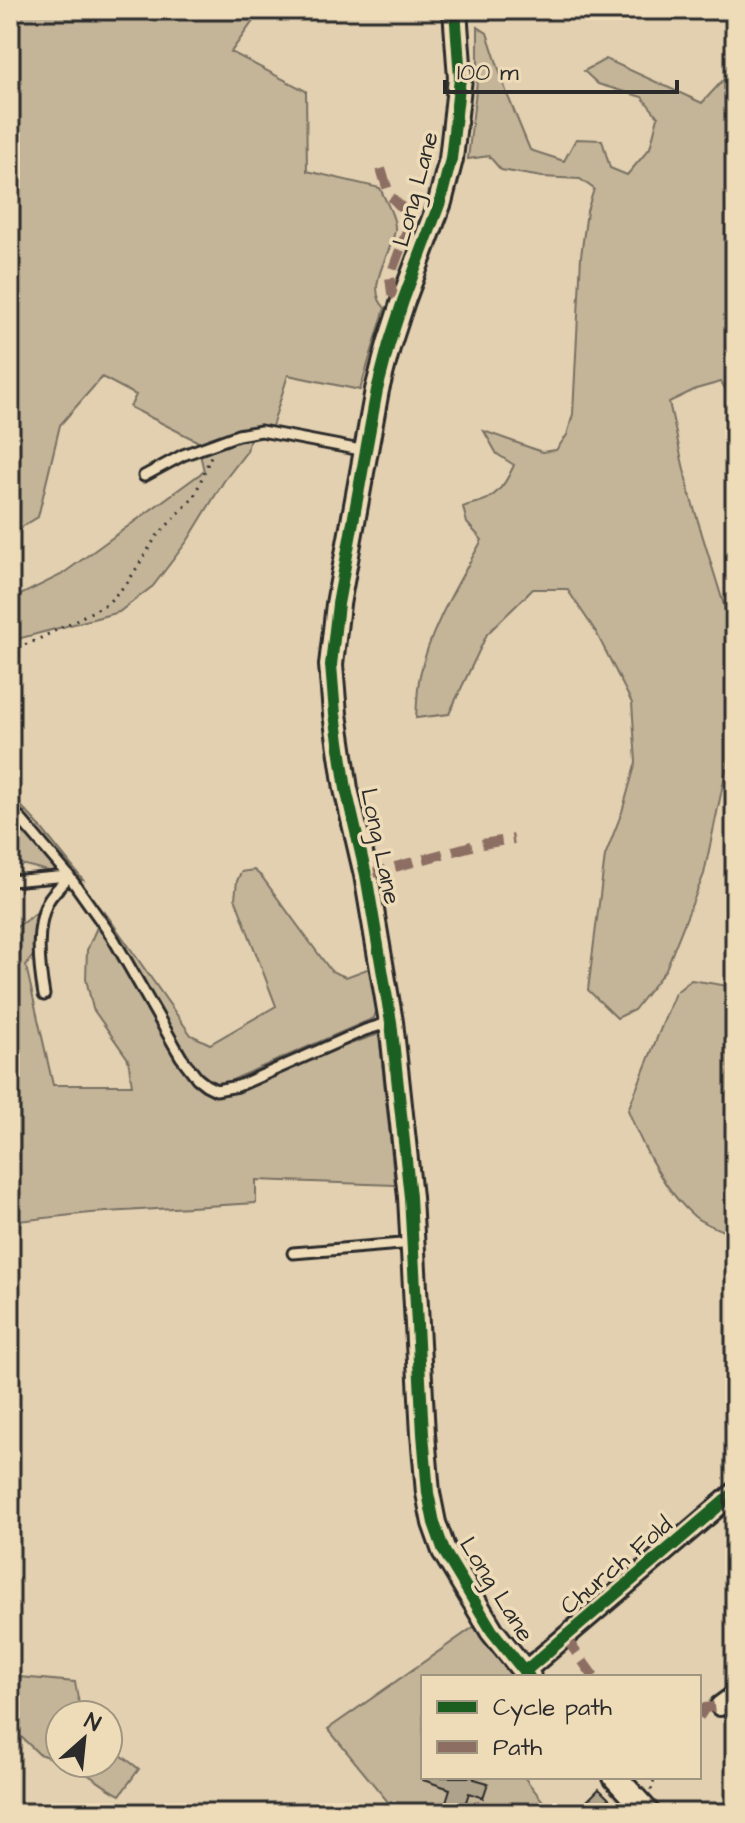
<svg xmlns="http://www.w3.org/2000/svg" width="745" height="1823" viewBox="0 0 745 1823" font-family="'Architects Daughter',sans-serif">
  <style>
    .green { fill: #c4b599; stroke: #787062; stroke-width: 2 }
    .building { fill: #afa28b; stroke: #2b2b2b; stroke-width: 2 }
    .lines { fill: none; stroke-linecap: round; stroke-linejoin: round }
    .service-casing { stroke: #2b2b2b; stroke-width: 15 }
    .minor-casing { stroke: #2b2b2b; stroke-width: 24 }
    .tertiary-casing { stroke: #2b2b2b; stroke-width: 28 }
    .path { stroke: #2b2b2b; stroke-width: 3; stroke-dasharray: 2 6; stroke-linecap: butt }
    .service { stroke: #eedbb8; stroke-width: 9 }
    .minor { stroke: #eedbb8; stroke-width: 18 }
    .tertiary { stroke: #eedbb8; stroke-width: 22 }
    .quiet { stroke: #8d6e63; stroke-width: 10; stroke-dasharray: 20 10; stroke-linecap: butt }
    .cycleway-casing { stroke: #eedbb8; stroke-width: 17 }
    .cycleway { stroke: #1b5e20; stroke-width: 12 }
    .labels { text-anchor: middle; stroke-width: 7; stroke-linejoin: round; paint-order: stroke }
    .street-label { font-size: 24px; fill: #2b2b2b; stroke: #eedbb8 }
  </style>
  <rect width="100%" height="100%" fill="#e2d0b0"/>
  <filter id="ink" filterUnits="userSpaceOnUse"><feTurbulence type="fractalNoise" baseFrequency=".0125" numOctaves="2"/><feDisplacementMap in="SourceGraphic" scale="16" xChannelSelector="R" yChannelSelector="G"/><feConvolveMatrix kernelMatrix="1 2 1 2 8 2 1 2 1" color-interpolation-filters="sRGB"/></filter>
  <g filter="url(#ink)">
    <path class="green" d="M 10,10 L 264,10 L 256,17 L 231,52 L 306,91 L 307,171 L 380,188 C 385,200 396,218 395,230 C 391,255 364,287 385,308 L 360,390 L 288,375 L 270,433 L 251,433 L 247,451 L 224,481 L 188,540 L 153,586 L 119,612 L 10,641 L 10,600 L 61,575 L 204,471 L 197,441 L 130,407 L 136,395 L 102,377 L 60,425 L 38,517 L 10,534 Z
      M 478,27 L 487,33 L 507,94 L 530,150 L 564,161 L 576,139 L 602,140 L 610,168 L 627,175 L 650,148 L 658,117 L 642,97 L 598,84 L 584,71 L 606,59 L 702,103 L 735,67 L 735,404 L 721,382 L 696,389 L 669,402 L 689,492 L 735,641 L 733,737 L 704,874 L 666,969 L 634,1010 L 617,1018 L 588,990 L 605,856 L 622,812 L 636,762 L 632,703 L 596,632 L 567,589 L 533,589 L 487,634 L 449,714 L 416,718 C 417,704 417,689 420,675 C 431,626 458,584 482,540 L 467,523 L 463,507 C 471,503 482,503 489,498 C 502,490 508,478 514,465 L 497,454 L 484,431 L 542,452 L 556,450 L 567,435 L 573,414 L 581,256 L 587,211 L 594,189 L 580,179 L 542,177 L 501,170 L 489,156 L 468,159 L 478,73 Z
      M 10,794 L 38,824 L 83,880 L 25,865 L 10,863 Z
      M 254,870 L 262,877 L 331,971 L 346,977 L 370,968 C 377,984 381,1001 374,1018 L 234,1079 L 238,1083 L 379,1034 L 395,1185 L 256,1180 L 256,1203 L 90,1213 L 10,1222 L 10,932 L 43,908 L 39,946 L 26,966 L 53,1085 L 132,1085 L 128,1059 L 93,1009 L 86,979 L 87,950 L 104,911 L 191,1035 L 210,1044 L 276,1006 L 235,898 L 237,881 L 241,872 Z
      M 691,980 L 735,987 L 735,1236 C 723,1230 705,1225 695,1217 C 665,1192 642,1146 628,1110 L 675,993 Z
      M 478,1624 L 517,1677 L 423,1677 L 423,1777 L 524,1777 L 552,1813 L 397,1813 L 328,1729 Z
      M 10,1638 L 19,1677 L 75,1682 L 81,1715 L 60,1715 L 60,1761 L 39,1754 L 14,1730 L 10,1732 Z
      M 108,1745 L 139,1769 L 120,1795 C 101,1786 86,1770 66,1763 L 108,1763 Z"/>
    <path class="building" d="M 423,1777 L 474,1777 L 474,1779 L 488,1783 L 483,1798 L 469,1793 L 462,1813 L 459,1813 L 444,1808 L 450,1789 L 423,1780 Z
      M 599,1789 L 616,1806 L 609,1813 L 595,1813 L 585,1803 Z"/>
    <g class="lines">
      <g class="service-casing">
        <path id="service" d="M 144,476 L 183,455 L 238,435 L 261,431 L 366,451
          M 10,810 L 18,816 L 69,876 C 63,884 53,892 48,901 C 35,927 39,967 44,995
          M 10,881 L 69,876 L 113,938 L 181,1057 L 197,1078 L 206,1085 L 216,1090 L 238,1086 L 365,1030 L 391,1022
          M 293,1253 L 413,1243"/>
      </g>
      <g class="minor-casing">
        <path id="minor" d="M 524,1672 L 735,1492
          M 720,1706 L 735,1695"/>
      </g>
      <g class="tertiary-casing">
        <path id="tertiary" d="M 455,10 L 460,78 L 451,159 L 440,202 L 403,301 L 389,344 L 377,390 L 338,604 L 331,665 L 335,714 L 346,789 L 366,875 L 391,1022 L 410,1197 L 423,1434 L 428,1493 L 434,1523 L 444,1551 L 492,1631 L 529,1677
          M 615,1777 L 648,1813"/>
      </g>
      <path class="path" d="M 10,650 L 35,641 L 107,604 L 128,582 L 156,537 L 194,497 L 211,456
        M 651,1790 L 655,1777"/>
      <use href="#service" class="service"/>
      <use href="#minor" class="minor"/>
      <use href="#tertiary" class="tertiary"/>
      <path class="quiet" d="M 381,169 L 390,196 L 404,210 L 408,228 L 390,277 L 392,293 L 403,301
        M 366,875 L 475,845 L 514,839
        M 565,1637 L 594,1677
        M 699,1717 L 705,1708 L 720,1706"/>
      <g class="cycleway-casing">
        <path id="cycleway" d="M 455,10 L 460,78 L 451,159 L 440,202 L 403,301 L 389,344 L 377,390 L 338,604 L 331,665 L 335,714 L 346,789 L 366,875 L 391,1022 L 410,1197 L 423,1434 L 428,1493 L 434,1523 L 444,1551 L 492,1631 L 529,1677
          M 524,1672 L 735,1492"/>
      </g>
      <use href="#cycleway" class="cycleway"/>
    </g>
  </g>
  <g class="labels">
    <g class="street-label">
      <text transform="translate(415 189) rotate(-75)" y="8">Long Lane</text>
      <text transform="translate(381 846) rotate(78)" y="8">Long Lane</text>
      <text transform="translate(616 1565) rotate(-40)" y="8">Church Fold</text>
      <text transform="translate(497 1589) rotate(58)" y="8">Long Lane</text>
    </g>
  </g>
  <rect width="745" height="1823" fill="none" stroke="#eedbb8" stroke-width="40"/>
  <rect x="20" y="20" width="705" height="1783" fill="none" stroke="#2b2b2b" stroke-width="3" filter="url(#ink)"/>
  <rect x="421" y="1675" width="280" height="104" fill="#eedbb8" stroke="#a09580" stroke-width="2"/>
  <rect x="437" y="1701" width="40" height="12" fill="#1b5e20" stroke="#a09580" stroke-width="2"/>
  <text x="493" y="1715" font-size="24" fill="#2b2b2b">Cycle path</text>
  <rect x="437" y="1741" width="40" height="12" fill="#8d6e63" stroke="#a09580" stroke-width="2"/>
  <text x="493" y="1755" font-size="24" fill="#2b2b2b">Path</text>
  <g transform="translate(84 1739) rotate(27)"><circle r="38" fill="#eedbb8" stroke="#a09580" stroke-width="2"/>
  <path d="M0-6L14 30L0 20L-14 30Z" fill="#2b2b2b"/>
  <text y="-12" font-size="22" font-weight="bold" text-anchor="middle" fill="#2b2b2b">N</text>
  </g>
  <path d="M445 80v12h232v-12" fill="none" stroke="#2b2b2b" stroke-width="4"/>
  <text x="457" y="80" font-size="24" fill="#2b2b2b" stroke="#eedbb8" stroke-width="6" paint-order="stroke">100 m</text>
</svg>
